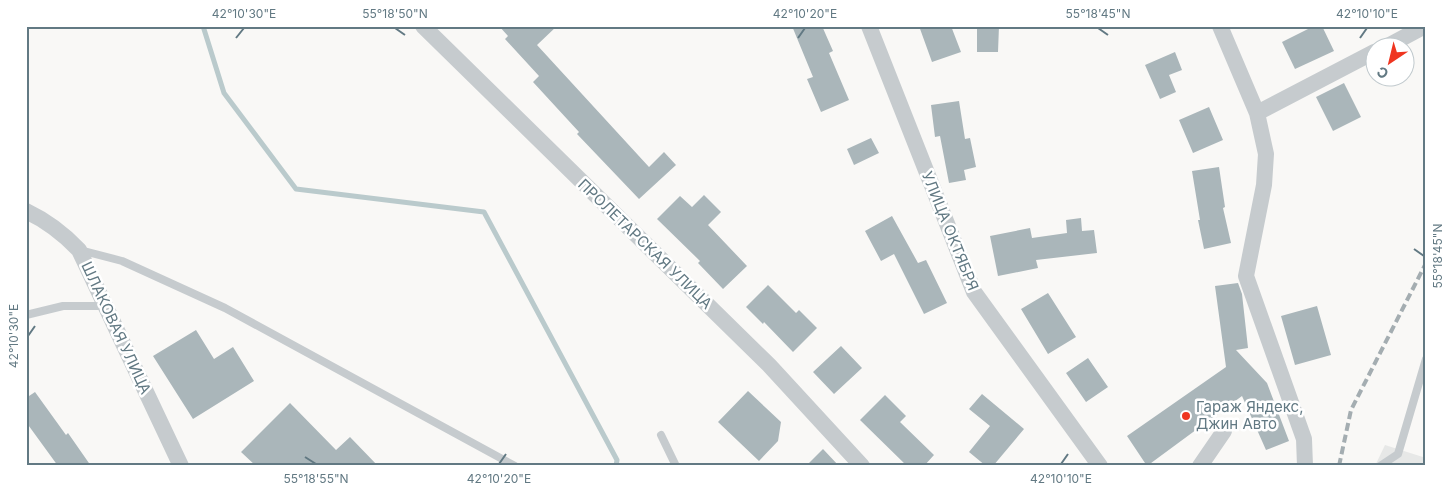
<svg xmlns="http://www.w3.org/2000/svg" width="1452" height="492" viewBox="0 0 1452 492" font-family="Inter,sans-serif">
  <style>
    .built { fill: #e7e8e7 }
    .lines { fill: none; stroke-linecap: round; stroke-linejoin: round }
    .stream { stroke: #bacacc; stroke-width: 5 }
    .building { fill: #aab6ba }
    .service { stroke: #c6cbce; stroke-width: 8 }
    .minor { stroke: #c6cbce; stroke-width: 16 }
    .rail { stroke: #a4adb1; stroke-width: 4; stroke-dasharray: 8 4; stroke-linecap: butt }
    .ticks { fill: none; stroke: #627983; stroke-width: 2 }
    .poi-dot { fill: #ef3520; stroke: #fff; stroke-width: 2 }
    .labels { text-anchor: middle; stroke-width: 5; stroke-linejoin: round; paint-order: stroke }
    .street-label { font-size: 15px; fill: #627983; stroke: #fff }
    .poi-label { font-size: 15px; fill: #627983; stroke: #fff; text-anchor: start }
    .neatline { fill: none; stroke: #627983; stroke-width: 2 }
    .ticks-label { font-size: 12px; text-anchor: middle; fill: #627983 }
  </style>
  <rect width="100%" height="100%" fill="#f9f8f6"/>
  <path class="built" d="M 1385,445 L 1426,458 L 1426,466 L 1375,466 Z"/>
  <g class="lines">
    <path class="stream" d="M 203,26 L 224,93 L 296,189 L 484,212 L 617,460 L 616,466"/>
  </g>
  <path class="building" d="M 499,26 L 557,26 L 537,45 L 649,167 L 664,152 L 676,165 L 639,199 L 577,134 L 579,132 L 533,82 L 539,76 L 505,39 L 508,36 Z
    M 792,26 L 822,26 L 833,51 L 829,53 L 849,100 L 821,112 L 807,79 L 813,77 Z
    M 919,26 L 951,26 L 961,52 L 932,62 Z
    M 977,26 L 999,26 L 998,52 L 977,52 Z
    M 1314,26 L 1322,26 L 1334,51 L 1295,69 L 1282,42 Z
    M 1175,52 L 1182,70 L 1169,75 L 1176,92 L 1160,99 L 1145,65 Z
    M 1344,83 L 1361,117 L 1333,131 L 1316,97 Z
    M 959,101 L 965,139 L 970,138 L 976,167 L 964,170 L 966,180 L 949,183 L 940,136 L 935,137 L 931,105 Z
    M 1209,107 L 1223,140 L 1193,153 L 1179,120 Z
    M 871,138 L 879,153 L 854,165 L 847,149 Z
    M 1219,167 L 1225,207 L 1223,208 L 1231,243 L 1204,249 L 1198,220 L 1200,220 L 1192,171 Z
    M 704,195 L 721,212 L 708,225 L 747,266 L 723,289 L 698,263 L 700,261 L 657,219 L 680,196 L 692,207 Z
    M 892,216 L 918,263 L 926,260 L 947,303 L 924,314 L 894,254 L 881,261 L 865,231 Z
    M 1081,218 L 1082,231 L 1094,230 L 1097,253 L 1036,260 L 1038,268 L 998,276 L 990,236 L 1030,228 L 1032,238 L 1067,233 L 1066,220 Z
    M 1238,283 L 1242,294 L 1248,348 L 1236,350 L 1267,383 L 1289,441 L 1266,450 L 1242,396 L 1147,466 L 1127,436 L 1226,367 L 1215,286 Z
    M 768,285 L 796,313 L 799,310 L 817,328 L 793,352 L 764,322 L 763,324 L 746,307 Z
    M 1048,293 L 1076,337 L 1048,354 L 1021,309 Z
    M 1317,306 L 1331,355 L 1295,365 L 1281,316 Z
    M 196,330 L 214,359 L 233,347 L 254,381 L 193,419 L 153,356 Z
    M 841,346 L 862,368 L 834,394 L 813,372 Z
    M 1088,358 L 1108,387 L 1086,402 L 1066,373 Z
    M 748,391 L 781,422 L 778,441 L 759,461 L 718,422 Z
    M 35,392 L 66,435 L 68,433 L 91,466 L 58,466 L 26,422 L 26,398 Z
    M 982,394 L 1024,429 L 993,466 L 986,466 L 969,452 L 990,426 L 969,409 Z
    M 885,395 L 906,416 L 900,422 L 934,455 L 924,466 L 907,466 L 860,420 Z
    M 290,403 L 336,450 L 350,437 L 378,466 L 256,466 L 241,452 Z
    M 823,449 L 839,466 L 806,466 Z"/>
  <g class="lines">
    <path class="service" d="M 80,250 L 122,261 L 225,308 L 515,466
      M 26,315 L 63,306 L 105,306
      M 661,435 L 676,466
      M 1380,466 L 1398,454 L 1426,359"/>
    <path class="minor" d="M 423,26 L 769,365 L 862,466
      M 869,26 L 974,292 L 1100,466
      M 1220,26 L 1257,113 L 1266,154 L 1264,185 L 1246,276 L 1304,439 L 1305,466
      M 1384,48 L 1425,26
      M 1257,113 L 1374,52
      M 26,211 C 47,221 63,233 79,250 L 181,466
      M 1200,466 L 1224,431"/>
    <path class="rail" d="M 1339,466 L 1351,410 L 1426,263"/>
  </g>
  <path class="ticks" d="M 395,28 L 405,35M 1098,28 L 1108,35M 236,38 L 244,28M 798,38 L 805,28M 1360,38 L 1367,28M 1414,249 L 1424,256M 28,336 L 35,326M 305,457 L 316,464M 499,464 L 506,454M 1061,464 L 1068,454"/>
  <circle class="poi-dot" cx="1186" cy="416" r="5"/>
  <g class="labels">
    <g class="street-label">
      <text transform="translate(950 231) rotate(68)" y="5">УЛИЦА ОКТЯБРЯ</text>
      <text transform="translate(645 244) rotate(44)" y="5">ПРОЛЕТАРСКАЯ УЛИЦА</text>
      <text transform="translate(116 328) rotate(65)" y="5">ШЛАКОВАЯ УЛИЦА</text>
    </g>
    <g class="poi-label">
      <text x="1196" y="412">Гараж Яндекс,<tspan x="1196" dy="17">Джин Авто</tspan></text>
    </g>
  </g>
  <rect width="1452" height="492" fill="none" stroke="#ffffff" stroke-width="55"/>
  <g transform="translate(1390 62) rotate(215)"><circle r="24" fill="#ffffff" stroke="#c0c9cd"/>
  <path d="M0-4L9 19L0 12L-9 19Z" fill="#ef3520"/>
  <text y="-8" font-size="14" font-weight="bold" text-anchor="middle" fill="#627983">С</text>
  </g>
  <rect x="28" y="28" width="1396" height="436" class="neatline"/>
  <g class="ticks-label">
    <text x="244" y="18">42°10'30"E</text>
    <text x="395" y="18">55°18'50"N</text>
    <text x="805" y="18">42°10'20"E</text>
    <text x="1098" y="18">55°18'45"N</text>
    <text x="1367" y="18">42°10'10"E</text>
    <text transform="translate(1438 256) rotate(-90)" y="4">55°18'45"N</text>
    <text transform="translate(14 336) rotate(-90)" y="4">42°10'30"E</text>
    <text x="316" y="483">55°18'55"N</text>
    <text x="499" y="483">42°10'20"E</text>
    <text x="1061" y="483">42°10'10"E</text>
  </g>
</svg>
